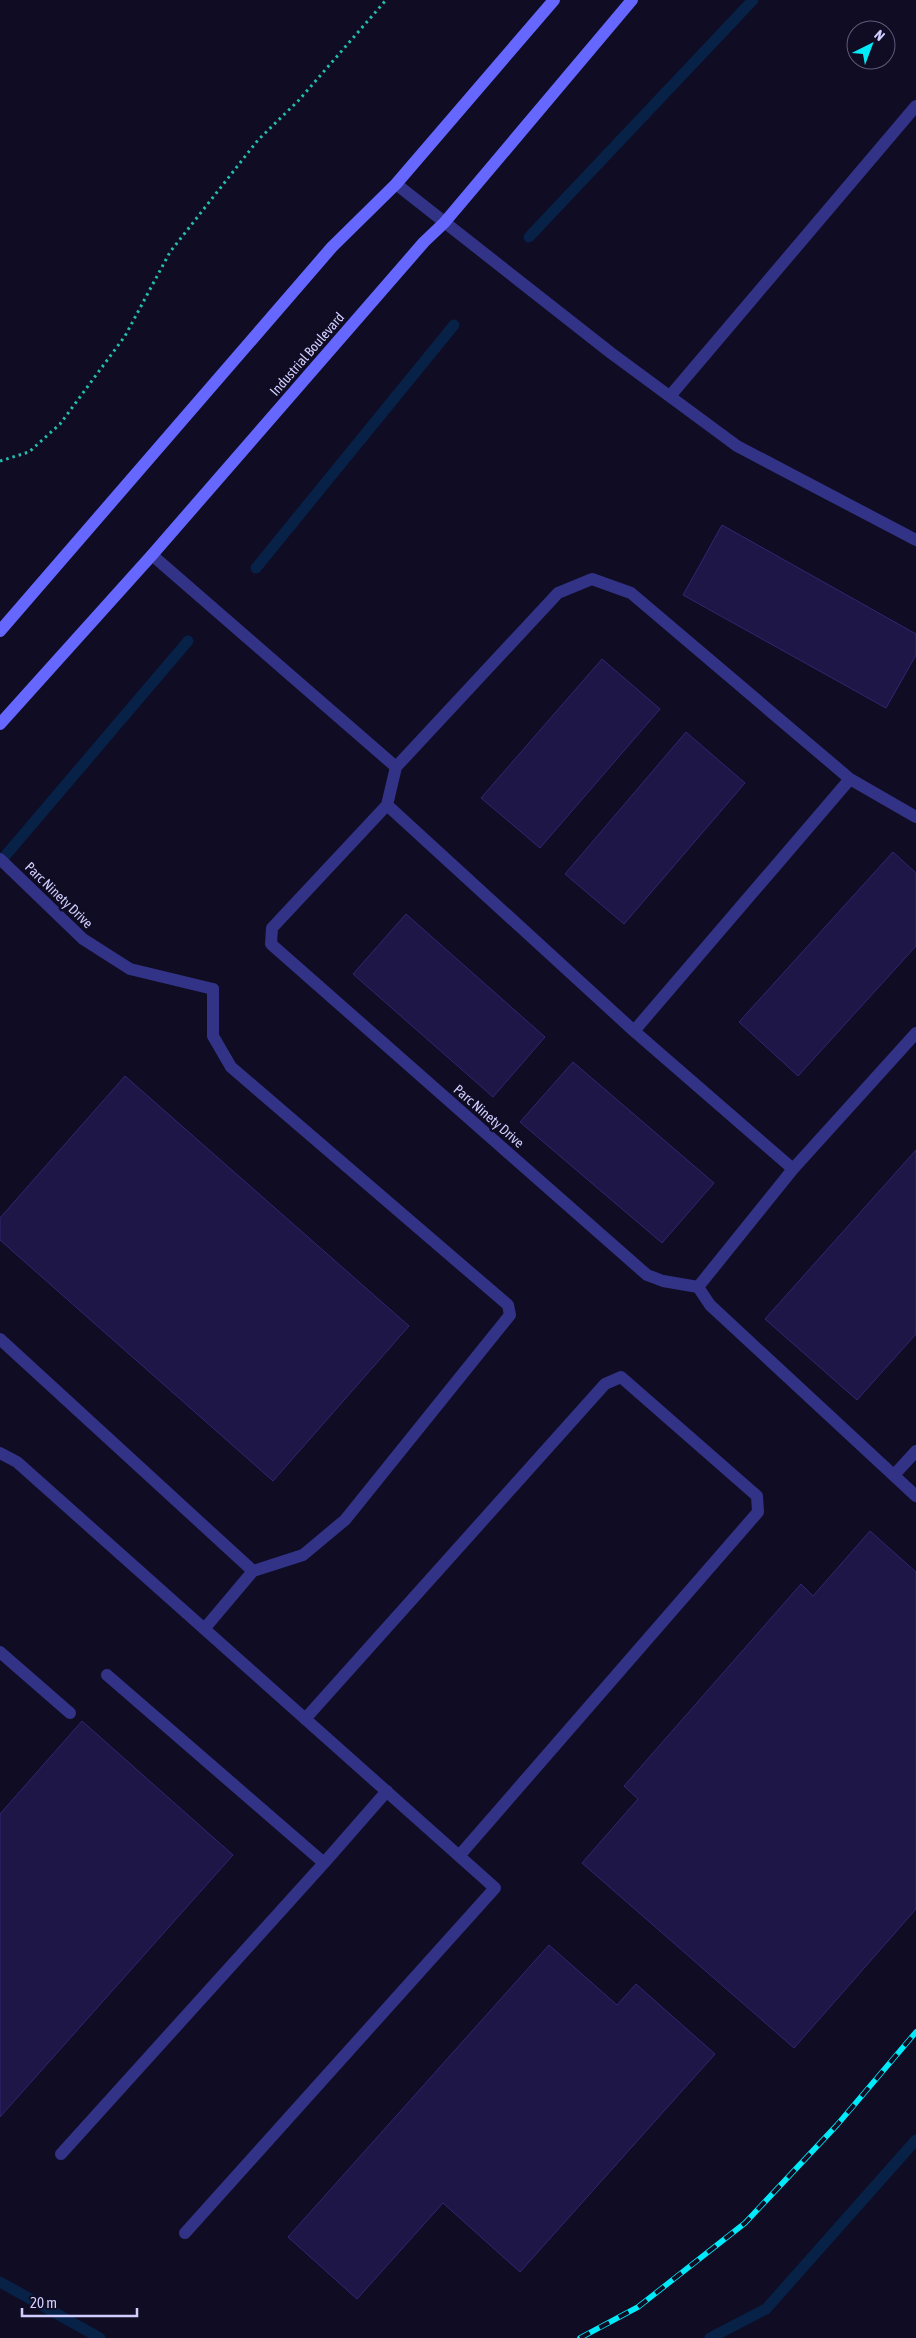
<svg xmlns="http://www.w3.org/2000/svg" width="916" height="2338" viewBox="0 0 916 2338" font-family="'Asap Condensed',sans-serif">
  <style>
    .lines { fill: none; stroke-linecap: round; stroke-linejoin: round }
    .stream { stroke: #072147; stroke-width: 11 }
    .building { fill: #1e1646; stroke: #322674 }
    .path { stroke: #23beae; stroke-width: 3; stroke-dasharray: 2.5 4; stroke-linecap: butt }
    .lane { stroke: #323386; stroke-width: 12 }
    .street { stroke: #323386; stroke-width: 12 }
    .secondary { stroke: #6567ff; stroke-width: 12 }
    .rail-casing { stroke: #00eaf9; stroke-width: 5.5 }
    .rail { stroke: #0f0c23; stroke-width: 4; stroke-dasharray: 11; stroke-linecap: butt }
    .labels { text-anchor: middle; stroke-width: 5; stroke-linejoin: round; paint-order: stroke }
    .street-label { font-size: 14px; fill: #d1ceff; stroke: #0f0c23 }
  </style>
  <rect width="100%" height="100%" fill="#0f0c23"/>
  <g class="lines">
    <path class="stream" d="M 529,237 L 753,0
      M 256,568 L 454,325
      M 0,862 L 188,641
      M 0,2282 L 100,2338
      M 710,2338 L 766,2309 L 916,2140"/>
  </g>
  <path class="building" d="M 722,525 L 916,634 L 916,655 L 886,708 L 683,595 Z
    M 602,659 L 660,709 L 540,848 L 481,798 Z
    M 686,732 L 745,783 L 624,924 L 565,874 Z
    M 893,852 L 916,873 L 916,946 L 798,1076 L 739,1022 Z
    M 406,914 L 545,1037 L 493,1097 L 353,974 Z
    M 573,1062 L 714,1183 L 662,1243 L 520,1122 Z
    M 125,1076 L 409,1326 L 273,1481 L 0,1240 L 0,1218 Z
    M 916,1150 L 916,1334 L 857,1400 L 765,1319 Z
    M 870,1531 L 916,1572 L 916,1909 L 794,2048 L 582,1863 L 638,1799 L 624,1786 L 801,1584 L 813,1596 Z
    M 82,1721 L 233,1855 L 0,2117 L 0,1814 Z
    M 549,1945 L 617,2005 L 636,1984 L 715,2054 L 520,2272 L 443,2203 L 357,2299 L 288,2237 Z"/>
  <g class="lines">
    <path class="path" d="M 0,461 L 29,452 L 60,424 L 125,336 L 170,252 L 258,140 L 299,100 L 386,0"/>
    <path class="lane" d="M 396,184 L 611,353 L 737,446 L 916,540
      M 670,396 L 916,106
      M 152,555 L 396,767 L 387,805 L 634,1031 L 793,1169
      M 396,767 L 558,593 L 592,579 L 631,593 L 850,779 L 634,1031
      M 850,779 L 916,817
      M 387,805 L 272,928 L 271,944 L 647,1275 L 663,1281 L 698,1287
      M 916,1033 L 793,1169 L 698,1287 L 710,1305 L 916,1496
      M 0,1339 L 253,1571 L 303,1555 L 345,1520 L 510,1315 L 508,1305 L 231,1067 L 213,1036 L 213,989
      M 0,1453 L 17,1462 L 495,1888 L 185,2233
      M 894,1475 L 916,1451
      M 205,1628 L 253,1571
      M 0,1652 L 70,1713
      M 305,1719 L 605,1384 L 621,1377 L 757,1496 L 758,1512 L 459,1856
      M 324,1863 L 387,1791
      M 61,2154 L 324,1863 L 107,1675"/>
    <path class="street" d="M 0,859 L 83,939 L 130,969 L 213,989"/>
    <path class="secondary" d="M 0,631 L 332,247 L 396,184 L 554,0
      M 0,724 L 152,555 L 424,242 L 444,223 L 632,0"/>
    <g class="rail-casing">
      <path id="rail" d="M 580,2338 L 638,2307 L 745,2223 L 837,2125 L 916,2032"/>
    </g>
    <use href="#rail" class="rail"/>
  </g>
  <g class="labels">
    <g class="street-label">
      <text transform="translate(307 354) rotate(-49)" y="5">Industrial Boulevard</text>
      <text transform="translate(59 895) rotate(44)" y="5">Parc Ninety Drive</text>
      <text transform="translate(489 1116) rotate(41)" y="5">Parc Ninety Drive</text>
    </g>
  </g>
  <g transform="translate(871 45) rotate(42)"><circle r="24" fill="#0f0c23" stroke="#5d5a7b"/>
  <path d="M0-4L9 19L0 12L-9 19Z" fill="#00eaf9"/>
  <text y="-8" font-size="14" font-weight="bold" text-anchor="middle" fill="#d1ceff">N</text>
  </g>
  <path d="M22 2308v8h115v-8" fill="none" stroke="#d1ceff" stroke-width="2.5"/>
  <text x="30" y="2308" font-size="15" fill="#d1ceff" stroke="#0f0c23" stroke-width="4" paint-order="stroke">20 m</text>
</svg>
